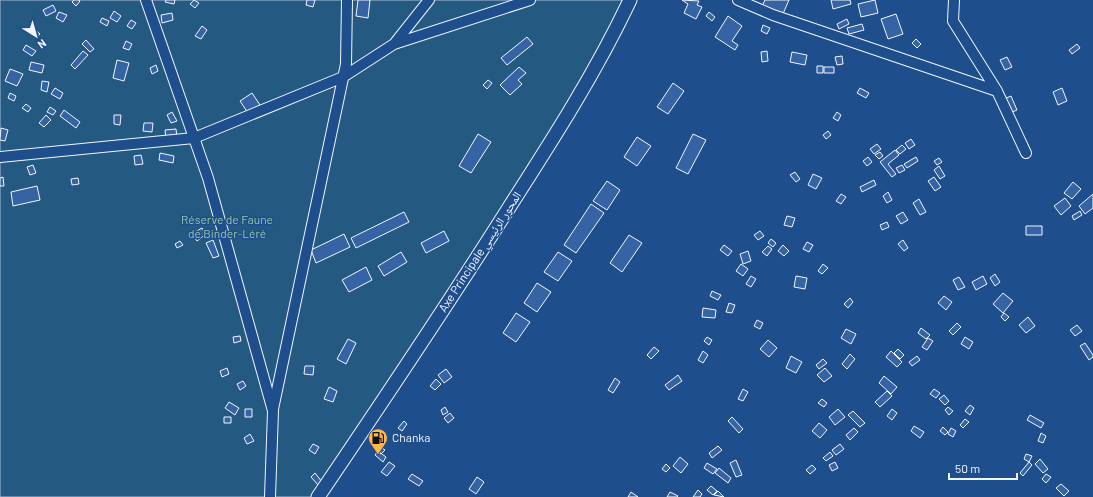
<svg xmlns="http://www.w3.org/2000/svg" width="1093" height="497" viewBox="0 0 1093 497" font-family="Barlow,'Noto Naskh Arabic',sans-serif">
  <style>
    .green { fill: #245a82; stroke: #a8bbd7 }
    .building { fill: #3563a3; stroke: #f2f6ff }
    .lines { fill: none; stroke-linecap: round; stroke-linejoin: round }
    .minor-casing { stroke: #f2f6ff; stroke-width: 12 }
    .major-casing { stroke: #f2f6ff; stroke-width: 15 }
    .minor { stroke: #1f4e8c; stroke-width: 10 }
    .major { stroke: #1f4e8c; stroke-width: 13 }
    .labels { text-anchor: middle; stroke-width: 3; stroke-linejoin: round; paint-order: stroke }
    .park-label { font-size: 12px; fill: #97c8a6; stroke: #1f4e8c }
    .street-label { font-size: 12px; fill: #f2f6ff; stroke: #1f4e8c }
    .poi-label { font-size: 12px; fill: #f2f6ff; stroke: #1f4e8c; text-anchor: start }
  </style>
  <rect width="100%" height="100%" fill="#1f4e8c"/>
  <path class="green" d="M 0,0 L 630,0 L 608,45 L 318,497 L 0,497 Z"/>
  <path class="building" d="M 74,0 L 79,0 L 80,1 L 76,6 L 72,2 Z
    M 166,0 L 175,0 L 174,4 L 165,2 Z
    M 194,0 L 199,3 L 195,8 L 190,4 Z
    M 307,0 L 315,0 L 313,7 L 306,5 Z
    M 358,0 L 370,0 L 368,18 L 356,16 Z
    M 682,0 L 699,1 L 697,5 L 702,7 L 696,19 L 684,13 L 688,4 Z
    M 765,0 L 789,0 L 782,16 L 762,6 Z
    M 831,0 L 850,0 L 851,4 L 833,9 Z
    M 875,0 L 878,13 L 861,17 L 858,4 Z
    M 53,5 L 56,11 L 46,16 L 43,10 Z
    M 114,11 L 121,16 L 117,22 L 110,18 Z
    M 59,12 L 67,15 L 63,22 L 56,18 Z
    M 709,12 L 715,17 L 712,21 L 706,16 Z
    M 172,13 L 173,20 L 162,23 L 161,15 Z
    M 896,14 L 903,34 L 888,39 L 881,19 Z
    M 728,16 L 742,26 L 732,41 L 738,45 L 735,50 L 715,37 Z
    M 102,18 L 109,21 L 107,26 L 100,22 Z
    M 847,19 L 849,24 L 839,29 L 837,24 Z
    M 131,20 L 136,23 L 132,29 L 127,26 Z
    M 862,24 L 864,30 L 849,34 L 847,28 Z
    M 763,25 L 770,28 L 767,34 L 761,31 Z
    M 202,26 L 207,30 L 201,39 L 195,36 Z
    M 33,28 L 40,34 L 36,38 L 29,32 Z
    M 527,37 L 533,44 L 507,65 L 501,58 Z
    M 916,39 L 921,44 L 917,48 L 912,43 Z
    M 86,40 L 94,49 L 90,52 L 82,44 Z
    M 126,41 L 132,44 L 129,50 L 123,48 Z
    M 1077,44 L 1080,48 L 1072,54 L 1069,50 Z
    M 26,45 L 36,51 L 32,56 L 23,50 Z
    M 83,51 L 88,55 L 75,69 L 71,65 Z
    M 767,51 L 768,61 L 762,62 L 761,52 Z
    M 792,52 L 807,55 L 805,65 L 790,62 Z
    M 842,56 L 843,64 L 837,65 L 835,57 Z
    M 1007,57 L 1012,67 L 1005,70 L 1000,60 Z
    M 117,60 L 129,63 L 124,81 L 113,78 Z
    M 31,62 L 44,65 L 42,73 L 29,70 Z
    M 156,65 L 158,71 L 152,74 L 150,68 Z
    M 817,66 L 823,66 L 823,73 L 817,73 Z
    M 519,67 L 526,73 L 518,80 L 522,84 L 510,95 L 500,85 Z
    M 824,67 L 834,67 L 834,73 L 824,73 Z
    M 10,69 L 23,74 L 17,86 L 5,81 Z
    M 488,80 L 492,83 L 487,89 L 483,85 Z
    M 42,81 L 49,82 L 47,92 L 41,90 Z
    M 673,83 L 684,91 L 668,114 L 657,107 Z
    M 55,88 L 63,93 L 60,99 L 51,94 Z
    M 860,88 L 869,93 L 866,98 L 857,93 Z
    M 1062,88 L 1067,101 L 1058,105 L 1053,92 Z
    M 10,93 L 16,96 L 14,101 L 8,98 Z
    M 252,93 L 260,105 L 248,113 L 240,101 Z
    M 1011,96 L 1017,110 L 1010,113 L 1004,99 Z
    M 26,104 L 31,108 L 28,112 L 22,108 Z
    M 50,107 L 56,111 L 53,115 L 47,112 Z
    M 64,110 L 80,122 L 76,128 L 60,116 Z
    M 172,112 L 177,121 L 171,123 L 167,115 Z
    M 837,112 L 841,115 L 838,121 L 833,118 Z
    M 46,115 L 51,120 L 44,127 L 39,123 Z
    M 114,115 L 121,115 L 120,125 L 114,124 Z
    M 144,123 L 153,123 L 152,132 L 143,131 Z
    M 1,128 L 8,130 L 5,141 L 0,140 Z
    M 176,129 L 177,137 L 166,139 L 165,130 Z
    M 828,131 L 831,135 L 826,139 L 823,135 Z
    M 478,134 L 491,142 L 471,173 L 459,166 Z
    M 693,134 L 706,140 L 688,174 L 676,168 Z
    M 637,137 L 651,146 L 637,166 L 624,157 Z
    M 911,139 L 915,145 L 909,149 L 905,143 Z
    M 877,144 L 881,149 L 874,154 L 870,149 Z
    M 902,145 L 906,149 L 900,154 L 896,150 Z
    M 895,150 L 899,155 L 888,164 L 896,174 L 892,177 L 880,162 Z
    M 880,152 L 883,156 L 879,159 L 875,155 Z
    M 160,153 L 174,156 L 173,163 L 159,160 Z
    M 141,155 L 143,164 L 135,165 L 134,156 Z
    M 868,157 L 872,162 L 867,166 L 863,161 Z
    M 916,157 L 918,161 L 907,168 L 904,164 Z
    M 939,158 L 942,162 L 937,165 L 934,161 Z
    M 33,165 L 36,173 L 30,175 L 27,167 Z
    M 902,165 L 905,170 L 899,173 L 896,168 Z
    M 939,166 L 945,176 L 940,179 L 934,170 Z
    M 795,172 L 800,179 L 796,182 L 790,175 Z
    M 813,174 L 822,178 L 816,189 L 808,185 Z
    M 3,177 L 4,186 L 0,186 L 0,178 Z
    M 934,177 L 941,187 L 935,191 L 928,181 Z
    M 78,178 L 79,184 L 72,185 L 71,179 Z
    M 874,180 L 876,185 L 862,192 L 860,187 Z
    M 607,181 L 620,190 L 607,210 L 593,201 Z
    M 1073,182 L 1081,189 L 1072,199 L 1064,193 Z
    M 37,186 L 40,200 L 13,206 L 11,192 Z
    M 888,192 L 892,200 L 887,203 L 883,196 Z
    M 841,194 L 846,197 L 841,204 L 836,201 Z
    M 1093,194 L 1093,208 L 1085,214 L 1079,206 Z
    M 1065,198 L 1071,206 L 1061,215 L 1054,206 Z
    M 919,199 L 926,212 L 920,215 L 913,203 Z
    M 591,204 L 604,213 L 576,253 L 564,245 Z
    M 1080,211 L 1082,215 L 1074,220 L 1072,216 Z
    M 404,212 L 409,222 L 356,248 L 351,238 Z
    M 903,212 L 908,220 L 901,224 L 896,216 Z
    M 787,216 L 795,218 L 792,227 L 784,225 Z
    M 887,222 L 889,227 L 882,230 L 880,225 Z
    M 1026,226 L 1042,226 L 1042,235 L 1026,235 Z
    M 202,228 L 206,234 L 197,241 L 192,234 Z
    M 444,231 L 449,241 L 426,253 L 421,243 Z
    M 760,231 L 764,236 L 758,240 L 754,235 Z
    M 344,234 L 350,247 L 316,263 L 311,250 Z
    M 629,235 L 642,243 L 622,272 L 610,263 Z
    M 771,239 L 776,243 L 773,247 L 768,243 Z
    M 213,240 L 219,256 L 213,258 L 206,243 Z
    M 903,240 L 908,248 L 904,251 L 898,244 Z
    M 180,241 L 183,245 L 177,248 L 175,244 Z
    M 807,242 L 813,245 L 809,252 L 803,249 Z
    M 724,245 L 732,251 L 728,256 L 720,250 Z
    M 783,245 L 789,251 L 784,256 L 778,251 Z
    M 768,246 L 772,249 L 767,256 L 762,252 Z
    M 748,251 L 751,261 L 743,264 L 740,254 Z
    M 401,252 L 407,262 L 384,276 L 378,266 Z
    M 558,252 L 572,261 L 558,281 L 544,272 Z
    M 741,264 L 748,269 L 743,276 L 736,271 Z
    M 823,264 L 828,268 L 822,274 L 818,271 Z
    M 366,267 L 372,280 L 349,292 L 342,280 Z
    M 995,274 L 1000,282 L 995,286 L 990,278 Z
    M 751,276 L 756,279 L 751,287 L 746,284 Z
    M 796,276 L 807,278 L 805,289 L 794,287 Z
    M 983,276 L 987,284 L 976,290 L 972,282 Z
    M 959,277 L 965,287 L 958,290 L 953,280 Z
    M 537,283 L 551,292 L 537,312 L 524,303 Z
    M 712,291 L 721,295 L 718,300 L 710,296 Z
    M 1003,293 L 1013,301 L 1003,313 L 993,304 Z
    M 944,296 L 952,302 L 946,310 L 938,303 Z
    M 850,298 L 853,302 L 848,308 L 844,304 Z
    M 729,303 L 735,305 L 732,313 L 726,312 Z
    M 703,308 L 716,310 L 715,318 L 702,317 Z
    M 516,313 L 530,322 L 516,342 L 503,333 Z
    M 1004,313 L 1009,317 L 1005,321 L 1001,317 Z
    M 1028,317 L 1035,326 L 1026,333 L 1019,325 Z
    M 757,320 L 763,323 L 760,329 L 754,326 Z
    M 957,323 L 961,327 L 953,335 L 949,331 Z
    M 1077,325 L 1082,331 L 1075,336 L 1070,330 Z
    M 921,328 L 930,335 L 926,339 L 918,333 Z
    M 846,329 L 856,334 L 851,344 L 841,338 Z
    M 240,336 L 241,341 L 234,343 L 233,337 Z
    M 707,337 L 712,340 L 709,345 L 704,341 Z
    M 965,337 L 973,342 L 969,349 L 961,344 Z
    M 928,338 L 933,341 L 927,350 L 922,347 Z
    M 348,339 L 356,343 L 346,364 L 337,359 Z
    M 768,340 L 777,348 L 769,357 L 760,349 Z
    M 1085,343 L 1093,355 L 1093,357 L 1089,360 L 1080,346 Z
    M 654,347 L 659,351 L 651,359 L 647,355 Z
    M 898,349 L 904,355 L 900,359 L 894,353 Z
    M 703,351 L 708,355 L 703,363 L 698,360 Z
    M 891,351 L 902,362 L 897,367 L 886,357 Z
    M 850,354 L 855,359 L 847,369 L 842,364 Z
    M 791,356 L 802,362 L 796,373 L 786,368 Z
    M 917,356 L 920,360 L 912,366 L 909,362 Z
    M 823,359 L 827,363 L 819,369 L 816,365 Z
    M 305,366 L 314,366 L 313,375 L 304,374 Z
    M 227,368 L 229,374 L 222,377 L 220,371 Z
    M 825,368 L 832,376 L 824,382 L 817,375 Z
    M 446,369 L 452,377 L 444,383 L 438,375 Z
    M 678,375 L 682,381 L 669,390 L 665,385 Z
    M 884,376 L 897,387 L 891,394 L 879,383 Z
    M 615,378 L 620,382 L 613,393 L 608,390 Z
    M 436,379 L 441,384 L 435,390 L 430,386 Z
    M 243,381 L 246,386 L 240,390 L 237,384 Z
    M 329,387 L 337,391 L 333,402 L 324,399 Z
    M 743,389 L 748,392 L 743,401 L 738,399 Z
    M 934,389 L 940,393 L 936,398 L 930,394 Z
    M 887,391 L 892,396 L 880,407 L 875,402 Z
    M 944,395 L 949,401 L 945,405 L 939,399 Z
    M 822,399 L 827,403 L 824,407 L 818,403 Z
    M 229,402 L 239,408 L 235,415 L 225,408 Z
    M 970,405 L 974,408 L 970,415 L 965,411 Z
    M 445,407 L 448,412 L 443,415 L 441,410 Z
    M 948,407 L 953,411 L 949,415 L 945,410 Z
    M 245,409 L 252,409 L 252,417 L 245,417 Z
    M 838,409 L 845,417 L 835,425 L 829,417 Z
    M 892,409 L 897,413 L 892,420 L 887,416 Z
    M 853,411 L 865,423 L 860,427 L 848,415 Z
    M 450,413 L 454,418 L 448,423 L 444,418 Z
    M 1030,415 L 1044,423 L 1041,428 L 1027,420 Z
    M 224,417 L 231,417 L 231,423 L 224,423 Z
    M 732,417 L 743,429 L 739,433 L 728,421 Z
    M 965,419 L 969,422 L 963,428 L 960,425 Z
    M 404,421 L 407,424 L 402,431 L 398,428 Z
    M 819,423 L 827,430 L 820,438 L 812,431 Z
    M 914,426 L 924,432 L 920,438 L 911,431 Z
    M 943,427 L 948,432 L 945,435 L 940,431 Z
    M 854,428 L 858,432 L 850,440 L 846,435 Z
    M 951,428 L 956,431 L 953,437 L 948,434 Z
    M 1041,433 L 1046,436 L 1043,443 L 1038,441 Z
    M 250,434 L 254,441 L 247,444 L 244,438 Z
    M 313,444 L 319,447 L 315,454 L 309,450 Z
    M 840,444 L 844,449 L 836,455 L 832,450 Z
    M 379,446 L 385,450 L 381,454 L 376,450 Z
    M 718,446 L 722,450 L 712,458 L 709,453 Z
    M 378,451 L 386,457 L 383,462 L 375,455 Z
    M 830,452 L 833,456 L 826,461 L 823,458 Z
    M 1026,454 L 1032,456 L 1029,462 L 1024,459 Z
    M 680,457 L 688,464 L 681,473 L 673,466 Z
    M 1040,459 L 1048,469 L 1043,473 L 1035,464 Z
    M 736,460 L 742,475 L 736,477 L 730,463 Z
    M 389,462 L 395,466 L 387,476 L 381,472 Z
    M 835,462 L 838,468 L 832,471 L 829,465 Z
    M 1029,462 L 1032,465 L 1023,476 L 1020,473 Z
    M 707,463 L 717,469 L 713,474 L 704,468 Z
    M 666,464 L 670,468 L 666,472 L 662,469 Z
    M 812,465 L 816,469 L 810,474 L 806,470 Z
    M 719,468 L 731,478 L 728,483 L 715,473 Z
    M 315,473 L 322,482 L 318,485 L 311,477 Z
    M 412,474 L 423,481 L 419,486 L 408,479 Z
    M 1046,474 L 1051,477 L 1046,483 L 1042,479 Z
    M 477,477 L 484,482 L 476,494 L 469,489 Z
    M 1061,484 L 1069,491 L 1064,496 L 1056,488 Z
    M 711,486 L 717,491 L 713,495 L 707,490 Z
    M 698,490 L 702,494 L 700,497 L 693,497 Z
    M 718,491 L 724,497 L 714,495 Z
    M 631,492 L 638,497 L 628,497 Z
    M 670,492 L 678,496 L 677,497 L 667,497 Z"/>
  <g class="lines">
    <g class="minor-casing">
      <path id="minor" d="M 146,0 L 208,178 L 273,411 L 270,497
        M 738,0 L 773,15 L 997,91
        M 954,0 L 953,21 L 997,91 L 1026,153
        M 394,44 L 530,0
        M 0,157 L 194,138 L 343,77 L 394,44 L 429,0
        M 273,409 L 346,64 L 347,0"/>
    </g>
    <g class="major-casing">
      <path id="major" d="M 318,497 C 383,401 448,304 510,206 C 553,139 596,72 630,0"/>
    </g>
    <use href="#minor" class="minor"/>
    <use href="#major" class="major"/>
  </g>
  <defs>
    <g id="fuel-pin" transform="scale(1)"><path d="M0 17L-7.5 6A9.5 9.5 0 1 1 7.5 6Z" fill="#ffb74d" stroke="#1f4e8c"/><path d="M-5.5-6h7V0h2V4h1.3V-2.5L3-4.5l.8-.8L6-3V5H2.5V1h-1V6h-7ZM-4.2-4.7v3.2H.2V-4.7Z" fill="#111"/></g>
  </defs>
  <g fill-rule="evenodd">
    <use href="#fuel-pin" x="378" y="438"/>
  </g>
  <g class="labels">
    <g class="park-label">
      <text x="227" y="224">Réserve de Faune<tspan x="227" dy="14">de Binder-Léré</tspan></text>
    </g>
    <g class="street-label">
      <text transform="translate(480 252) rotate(-57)" y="4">Axe Principale المحور الرئيسي</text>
    </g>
    <g class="poi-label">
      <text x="392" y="442">Chanka</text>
    </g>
  </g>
  <g transform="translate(36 36) rotate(143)" stroke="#1f4e8c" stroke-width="3" paint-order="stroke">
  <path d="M0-3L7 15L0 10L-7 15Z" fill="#f2f6ff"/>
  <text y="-6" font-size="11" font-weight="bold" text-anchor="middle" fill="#f2f6ff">N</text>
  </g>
  <path d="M949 473v6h68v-6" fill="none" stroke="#f2f6ff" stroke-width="2"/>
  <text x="955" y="473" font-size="12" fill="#f2f6ff" stroke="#1f4e8c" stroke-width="3" paint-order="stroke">50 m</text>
</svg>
